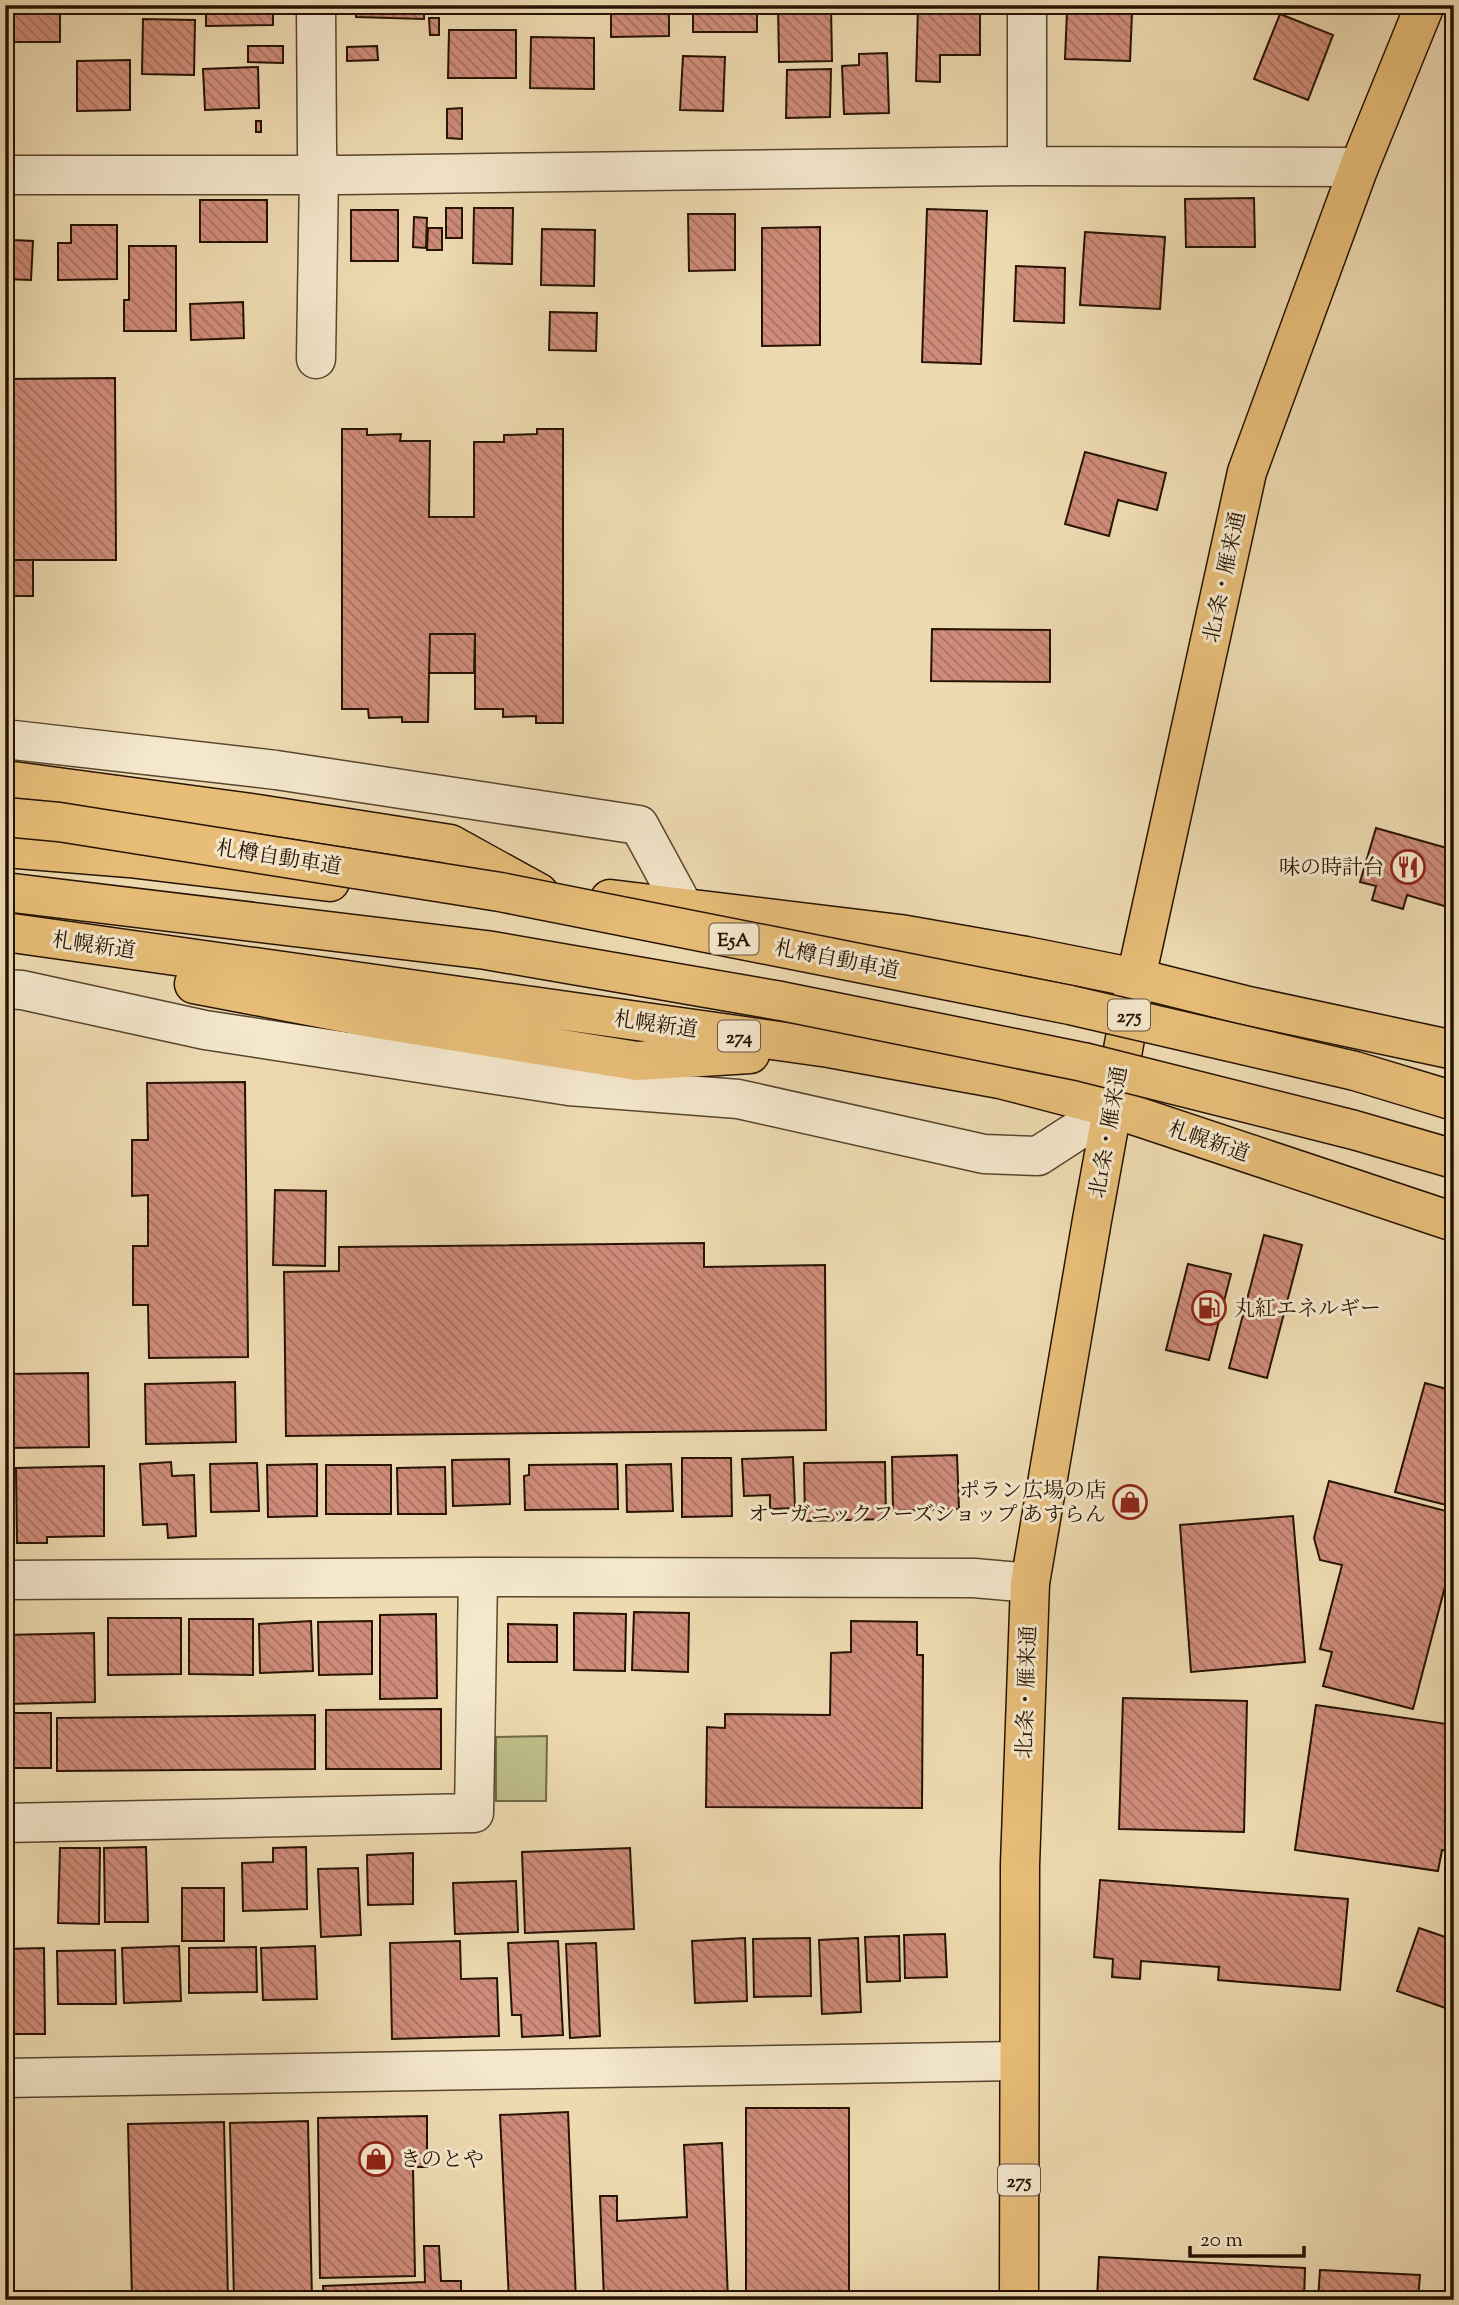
<svg xmlns="http://www.w3.org/2000/svg" width="1459" height="2305" viewBox="0 0 1459 2305" font-family="'Sorts Mill Goudy','Noto Serif JP',serif">
  <style>
    .park { fill: #bebe88; stroke: #726846; stroke-width: 2 }
    .building { fill: url(#building-back-hatch); stroke: #261303; stroke-width: 2 }
    .lines { fill: none; stroke-linecap: round; stroke-linejoin: round }
    .minor-casing { stroke: #58452e; stroke-width: 41 }
    .highway-casing { stroke: #261303; stroke-width: 41 }
    .minor { stroke: #f4e7cc; stroke-width: 38 }
    .highway { stroke: #e7bd78; stroke-width: 38 }
    .highway-bridge-casing { stroke: #261303; stroke-width: 41; stroke-linecap: butt }
    .highway-bridge { stroke: #e7bd78; stroke-width: 38 }
    .labels { text-anchor: middle; stroke-width: 6; stroke-linejoin: round; paint-order: stroke }
    .shield { fill: #f4e7cc; stroke: #64533f; stroke-width: 2 }
    .shield-label { font-size: 19px; font-weight: bold; fill: #261303 }
    .street-label { font-size: 21px; fill: #261303; stroke: #f4e7cc }
    .poi-label { font-size: 21px; fill: #261303; stroke: #f4e7cc; text-anchor: end }
  </style>
  <defs>
    <pattern id="building-back-hatch" width="6" height="6" patternUnits="userSpaceOnUse" patternTransform="scale(1.75)"><rect width="6" height="6" fill="#cf8c7a"/><path d="M-1 5l2 2M0 0l6 6M5-1l2 2" fill="none" stroke="#a87162"/></pattern>
  </defs>
  <rect width="100%" height="100%" fill="#eedab1"/>
  <filter id="stains"><feTurbulence type="fractalNoise" baseFrequency=".00286" numOctaves="4"/><feColorMatrix values="0 0 0 0 .2 0 0 0 0 .09 0 0 0 0 .02 0 0 0 .5 -.17"/></filter>
  <radialGradient id="worn" r=".72"><stop offset=".6" stop-color="#630" stop-opacity="0"/><stop offset="1" stop-color="#630" stop-opacity=".3"/></radialGradient>
  <path class="park" d="M 547,1736 L 546,1801 L 496,1801 L 496,1737 Z"/>
  <path class="building" d="M 9,5 L 60,5 L 60,42 L 9,42 Z
    M 206,5 L 273,5 L 273,25 L 206,26 Z
    M 356,5 L 424,5 L 424,19 L 356,17 Z
    M 611,5 L 669,5 L 669,36 L 611,37 Z
    M 693,5 L 757,5 L 757,32 L 693,32 Z
    M 778,5 L 831,5 L 832,61 L 779,62 Z
    M 936,5 L 980,5 L 980,55 L 940,55 L 940,82 L 916,81 L 918,6 Z
    M 1067,11 L 1132,13 L 1130,61 L 1065,59 Z
    M 1280,14 L 1333,35 L 1308,100 L 1254,79 Z
    M 429,18 L 439,18 L 439,35 L 430,35 Z
    M 143,19 L 195,20 L 194,75 L 142,74 Z
    M 449,30 L 516,30 L 516,78 L 448,78 Z
    M 531,37 L 594,38 L 594,89 L 530,88 Z
    M 248,46 L 283,46 L 283,63 L 248,62 Z
    M 377,46 L 378,60 L 347,61 L 347,47 Z
    M 887,53 L 889,113 L 844,114 L 842,66 L 859,65 L 859,54 Z
    M 683,56 L 725,57 L 723,111 L 680,110 Z
    M 130,60 L 130,110 L 77,111 L 77,61 Z
    M 258,67 L 259,108 L 205,110 L 203,69 Z
    M 831,69 L 830,117 L 786,118 L 787,70 Z
    M 462,108 L 462,139 L 447,138 L 447,109 Z
    M 256,121 L 261,121 L 261,132 L 256,132 Z
    M 1254,198 L 1255,247 L 1186,247 L 1185,199 Z
    M 200,200 L 267,200 L 267,242 L 200,242 Z
    M 446,208 L 462,208 L 462,238 L 446,238 Z
    M 474,208 L 513,208 L 512,264 L 473,263 Z
    M 927,209 L 987,211 L 981,364 L 922,362 Z
    M 351,210 L 398,210 L 398,261 L 351,261 Z
    M 688,214 L 735,214 L 735,270 L 689,271 Z
    M 414,217 L 427,218 L 426,248 L 413,247 Z
    M 71,225 L 117,225 L 117,279 L 58,280 L 58,243 L 71,243 Z
    M 820,227 L 820,345 L 762,346 L 762,228 Z
    M 428,228 L 442,228 L 442,250 L 427,250 Z
    M 5,229 L 13,229 L 13,240 L 33,241 L 31,280 L 5,279 Z
    M 542,229 L 595,230 L 594,286 L 541,285 Z
    M 1085,232 L 1165,237 L 1160,309 L 1080,305 Z
    M 129,246 L 176,246 L 176,331 L 124,331 L 124,300 L 129,300 Z
    M 1016,266 L 1065,268 L 1064,323 L 1014,321 Z
    M 243,302 L 244,338 L 191,340 L 190,304 Z
    M 550,312 L 597,313 L 596,351 L 549,350 Z
    M 115,378 L 116,560 L 5,560 L 5,379 Z
    M 342,429 L 367,429 L 367,435 L 401,434 L 400,441 L 430,441 L 429,517 L 474,517 L 474,442 L 504,442 L 504,435 L 537,434 L 537,429 L 563,429 L 563,723 L 536,723 L 536,716 L 503,717 L 503,709 L 475,709 L 475,634 L 430,634 L 428,722 L 402,722 L 402,717 L 369,718 L 368,709 L 342,709 Z
    M 1085,452 L 1166,473 L 1157,510 L 1118,500 L 1109,536 L 1065,524 Z
    M 5,560 L 33,560 L 33,596 L 5,596 Z
    M 932,629 L 1050,630 L 1050,682 L 931,681 Z
    M 430,634 L 475,634 L 474,673 L 429,673 Z
    M 1376,828 L 1454,850 L 1454,909 L 1407,895 L 1403,909 L 1372,900 L 1376,886 L 1360,882 Z
    M 245,1082 L 248,1357 L 149,1358 L 148,1305 L 133,1305 L 133,1246 L 148,1246 L 148,1195 L 132,1196 L 132,1140 L 148,1140 L 147,1083 Z
    M 275,1190 L 326,1191 L 325,1266 L 273,1265 Z
    M 1264,1235 L 1302,1245 L 1267,1378 L 1229,1368 Z
    M 704,1243 L 704,1267 L 825,1265 L 826,1430 L 286,1436 L 284,1272 L 339,1271 L 339,1247 Z
    M 1188,1264 L 1231,1274 L 1209,1360 L 1166,1350 Z
    M 88,1373 L 89,1447 L 5,1448 L 5,1374 Z
    M 235,1382 L 236,1442 L 146,1444 L 145,1384 Z
    M 1425,1383 L 1454,1391 L 1454,1507 L 1395,1492 Z
    M 957,1455 L 959,1509 L 893,1511 L 892,1457 Z
    M 793,1457 L 795,1508 L 770,1509 L 770,1495 L 744,1496 L 742,1459 Z
    M 682,1458 L 731,1458 L 732,1516 L 682,1517 Z
    M 509,1459 L 510,1504 L 453,1506 L 452,1460 Z
    M 171,1462 L 172,1476 L 194,1475 L 196,1536 L 168,1538 L 167,1524 L 143,1525 L 140,1464 Z
    M 885,1462 L 886,1519 L 805,1521 L 804,1463 Z
    M 257,1463 L 259,1511 L 211,1512 L 210,1464 Z
    M 317,1464 L 317,1516 L 268,1517 L 267,1465 Z
    M 617,1464 L 618,1509 L 525,1510 L 524,1476 L 529,1475 L 529,1465 Z
    M 671,1464 L 673,1511 L 627,1512 L 626,1465 Z
    M 326,1465 L 391,1465 L 391,1514 L 326,1514 Z
    M 104,1466 L 104,1536 L 47,1537 L 47,1543 L 17,1543 L 16,1468 Z
    M 445,1467 L 446,1514 L 398,1514 L 397,1468 Z
    M 1329,1481 L 1454,1513 L 1454,1552 L 1413,1709 L 1323,1686 L 1332,1652 L 1320,1649 L 1342,1565 L 1320,1560 L 1314,1538 Z
    M 1293,1516 L 1305,1662 L 1191,1672 L 1180,1525 Z
    M 634,1612 L 689,1613 L 688,1672 L 632,1670 Z
    M 574,1613 L 626,1614 L 625,1671 L 574,1670 Z
    M 436,1614 L 437,1698 L 380,1699 L 380,1615 Z
    M 108,1618 L 181,1618 L 181,1674 L 108,1675 Z
    M 189,1619 L 253,1619 L 253,1675 L 189,1674 Z
    M 311,1621 L 313,1671 L 260,1673 L 259,1624 Z
    M 372,1621 L 372,1674 L 319,1675 L 318,1622 Z
    M 851,1621 L 917,1622 L 917,1655 L 923,1655 L 922,1808 L 706,1807 L 707,1727 L 725,1728 L 725,1714 L 830,1715 L 831,1653 L 851,1652 Z
    M 508,1624 L 557,1625 L 557,1662 L 508,1662 Z
    M 94,1633 L 95,1702 L 5,1704 L 5,1635 Z
    M 1123,1698 L 1247,1701 L 1244,1832 L 1119,1829 Z
    M 1316,1705 L 1454,1725 L 1454,1852 L 1442,1850 L 1438,1871 L 1295,1850 Z
    M 441,1709 L 441,1769 L 326,1769 L 326,1710 Z
    M 5,1713 L 51,1713 L 51,1768 L 5,1768 Z
    M 315,1715 L 315,1769 L 57,1771 L 57,1718 Z
    M 146,1847 L 148,1922 L 105,1922 L 104,1848 Z
    M 306,1847 L 307,1909 L 243,1911 L 242,1863 L 273,1862 L 273,1848 Z
    M 60,1848 L 100,1848 L 99,1924 L 58,1923 Z
    M 630,1848 L 634,1929 L 525,1933 L 522,1852 Z
    M 413,1853 L 413,1904 L 368,1905 L 367,1855 Z
    M 5,1857 L 10,1857 L 10,1910 L 5,1911 Z
    M 358,1868 L 361,1935 L 321,1937 L 318,1869 Z
    M 1100,1880 L 1348,1899 L 1340,1990 L 1218,1980 L 1219,1967 L 1141,1961 L 1140,1979 L 1112,1977 L 1113,1959 L 1094,1957 Z
    M 516,1881 L 518,1932 L 455,1934 L 453,1883 Z
    M 182,1888 L 224,1888 L 224,1941 L 182,1941 Z
    M 1419,1928 L 1454,1940 L 1454,2011 L 1397,1991 Z
    M 945,1934 L 947,1977 L 905,1978 L 904,1935 Z
    M 899,1936 L 900,1981 L 867,1982 L 865,1937 Z
    M 745,1938 L 747,2001 L 695,2003 L 692,1941 Z
    M 810,1938 L 811,1996 L 754,1997 L 753,1939 Z
    M 858,1938 L 861,2012 L 822,2014 L 819,1940 Z
    M 460,1941 L 461,1979 L 497,1978 L 499,2036 L 392,2039 L 390,1943 Z
    M 558,1941 L 563,2035 L 522,2037 L 521,2015 L 512,2015 L 508,1943 Z
    M 596,1943 L 600,2036 L 570,2038 L 566,1944 Z
    M 179,1946 L 181,2001 L 124,2003 L 122,1948 Z
    M 315,1946 L 317,1999 L 263,2000 L 261,1948 Z
    M 256,1947 L 257,1992 L 189,1993 L 189,1948 Z
    M 44,1948 L 45,2034 L 5,2034 L 5,1949 Z
    M 115,1950 L 116,2004 L 58,2004 L 57,1951 Z
    M 746,2108 L 849,2108 L 849,2300 L 746,2300 Z
    M 568,2112 L 576,2300 L 509,2300 L 500,2115 Z
    M 427,2116 L 427,2167 L 413,2167 L 415,2276 L 320,2278 L 318,2118 Z
    M 308,2121 L 312,2300 L 234,2300 L 230,2123 Z
    M 224,2122 L 228,2300 L 132,2300 L 128,2124 Z
    M 722,2143 L 728,2300 L 604,2300 L 600,2196 L 617,2196 L 617,2221 L 687,2217 L 684,2145 Z
    M 424,2246 L 439,2246 L 441,2281 L 461,2281 L 461,2300 L 324,2300 L 323,2286 L 425,2282 Z
    M 1099,2257 L 1305,2268 L 1304,2300 L 1097,2300 Z
    M 1320,2270 L 1420,2275 L 1418,2300 L 1318,2300 Z"/>
  <g class="lines">
    <g class="minor-casing">
      <path id="minor" d="M 316,5 L 317,152 L 319,174 L 316,359
        M 1027,5 L 1027,166
        M 5,175 L 343,175 L 1027,166 L 1359,167
        M 5,739 L 276,770 L 639,825 L 683,906
        M 5,989 L 22,990 L 205,1030 L 569,1086 L 738,1099 L 984,1154 L 1038,1156 L 1112,1108
        M 5,1580 L 478,1577 L 974,1578 L 1030,1583
        M 5,1823 L 474,1813 L 478,1577
        M 5,2078 L 1019,2061"/>
    </g>
    <g class="highway-casing">
      <path id="highway" d="M 5,780 L 258,814 L 450,844 L 539,893
        M 5,848 L 129,858 L 330,882
        M 610,899 L 900,934 L 1026,956 L 1136,978 L 1244,1005 L 1454,1050
        M 5,932 L 829,1048 L 1000,1079 L 1112,1108 L 1454,1222
        M 194,984 L 377,1019 L 637,1061 L 750,1054
        M 1019,2300 L 1020,1865 L 1030,1583 L 1092,1220 L 1136,978 L 1247,472 L 1359,167 L 1425,5"/>
    </g>
    <use href="#minor" class="minor"/>
    <use href="#highway" class="highway"/>
    <g class="highway-bridge-casing">
      <path id="highway-bridge" d="M 5,817 L 59,822 L 500,892 L 1070,1005 L 1355,1071 L 1454,1101
        M 5,892 L 486,950 L 781,1001 L 1083,1062 L 1354,1130 L 1454,1159"/>
    </g>
    <use href="#highway-bridge" class="highway-bridge"/>
  </g>
  <defs>
    <g id="restaurant-ring" transform="scale(1.75)"><circle r="9.5" fill="#f4e7cc" stroke="#8f2418" stroke-width="1.5"/><path d="M-5-6h1v4h1v-4h1v4h1v-4h1v5L-1.5 .5V6h-2V.5L-5-1ZM5-6V6H3V1.5H1.5Q1.5-4 5-6Z" fill="#8f2418"/></g>
    <g id="fuel-ring" transform="scale(1.75)"><circle r="9.5" fill="#f4e7cc" stroke="#8f2418" stroke-width="1.5"/><path d="M-5.5-6h7V0h2V4h1.3V-2.5L3-4.5l.8-.8L6-3V5H2.5V1h-1V6h-7ZM-4.2-4.7v3.2H.2V-4.7Z" fill="#8f2418"/></g>
    <g id="shop-ring" transform="scale(1.75)"><circle r="9.5" fill="#f4e7cc" stroke="#8f2418" stroke-width="1.5"/><path d="M-5-2.5h2.3a2.7 3.5 0 0 1 5.4 0H5L5.5 6h-11ZM-1.5-2.5h3a1.5 2.3 0 0 0-3 0Z" fill="#8f2418"/></g>
  </defs>
  <g fill-rule="evenodd">
    <use href="#restaurant-ring" x="1408" y="867"/>
    <use href="#fuel-ring" x="1209" y="1308"/>
    <use href="#shop-ring" x="1130" y="1502"/>
    <use href="#shop-ring" x="376" y="2159"/>
  </g>
  <g class="labels">
    <g class="shield">
      <rect x="709.5" y="923.5" width="49" height="31" rx="5"/>
      <rect x="1108" y="999.5" width="42" height="31" rx="5"/>
      <rect x="718" y="1020.5" width="42" height="31" rx="5"/>
      <rect x="998" y="2164.5" width="42" height="31" rx="5"/>
    </g>
    <g class="shield-label">
      <text x="734" y="946">E5A</text>
      <text x="1129" y="1022">275</text>
      <text x="739" y="1043">274</text>
      <text x="1019" y="2187">275</text>
    </g>
    <g class="street-label">
      <text transform="translate(1224 577) rotate(-78)" y="7">北1条・雁来通</text>
      <text transform="translate(279 857) rotate(9)" y="7">札樽自動車道</text>
      <text transform="translate(94 945) rotate(8)" y="7">札幌新道</text>
      <text transform="translate(837 959) rotate(11)" y="7">札樽自動車道</text>
      <text transform="translate(656 1024) rotate(8)" y="7">札幌新道</text>
      <text transform="translate(1108 1132) rotate(-80)" y="7">北1条・雁来通</text>
      <text transform="translate(1209 1141) rotate(19)" y="7">札幌新道</text>
      <text transform="translate(1026 1692) rotate(-88)" y="7">北1条・雁来通</text>
    </g>
    <g class="poi-label">
      <text x="1384" y="874">味の時計台</text>
      <text x="1234" y="1315" text-anchor="start">丸紅エネルギー</text>
      <text x="1106" y="1497">ポラン広場の店<tspan x="1106" dy="24">オーガニックフーズショップ あすらん</tspan></text>
      <text x="400" y="2166" text-anchor="start">きのとや</text>
    </g>
  </g>
  <rect width="1459" height="2305" fill="none" stroke="#eedab1" stroke-width="28"/>
  <rect x="7" y="7" width="1445" height="2291" fill="none" stroke="#261303" stroke-width="3.5"/>
  <rect x="14" y="14" width="1431" height="2277" fill="none" stroke="#261303" stroke-width="2"/>
  <path d="M1190 2246v10h114v-10" fill="none" stroke="#261303" stroke-width="3.5"/>
  <text x="1200" y="2246" font-size="21" fill="#261303" stroke="#f4e7cc" stroke-width="5" paint-order="stroke">20 m</text>
  <rect width="100%" height="100%" filter="url(#stains)"/>
  <rect width="100%" height="100%" fill="url(#worn)"/>
</svg>
